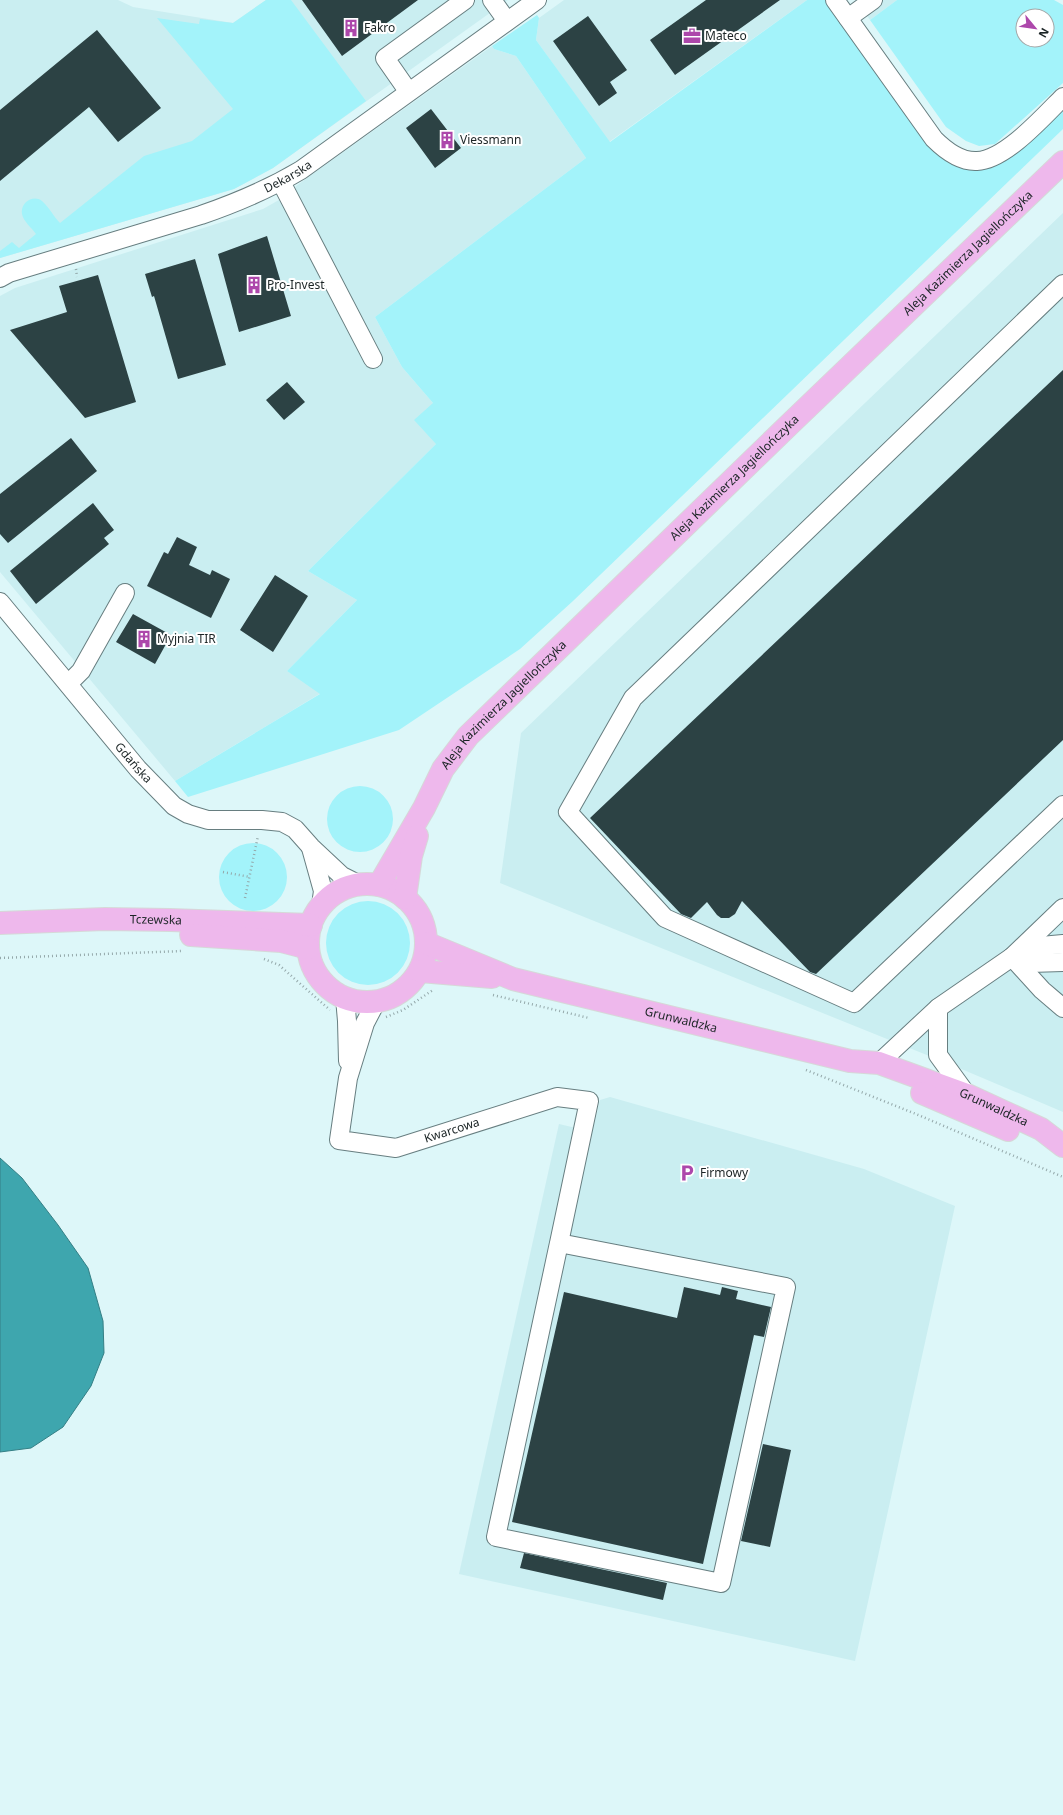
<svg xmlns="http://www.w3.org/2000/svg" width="1063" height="1815" viewBox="0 0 1063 1815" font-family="'Noto Sans',sans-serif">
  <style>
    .built { fill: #caeef1 }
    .green { fill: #a3f3fa; fill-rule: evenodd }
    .water { fill: #3ea6ae; stroke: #347f85 }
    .building { fill: #2c4244 }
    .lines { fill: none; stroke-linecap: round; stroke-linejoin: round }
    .minor-casing { stroke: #677e80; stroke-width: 20 }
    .major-casing { stroke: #d6d8d8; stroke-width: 24 }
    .path { stroke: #94a8aa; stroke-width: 2.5; stroke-dasharray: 1 3; stroke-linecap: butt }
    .minor { stroke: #fff; stroke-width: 18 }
    .major { stroke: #eeb8ec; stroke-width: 22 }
    .labels { text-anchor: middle; stroke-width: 4; stroke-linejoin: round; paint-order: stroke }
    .poi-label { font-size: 12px; fill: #1b2425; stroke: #fff; text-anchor: start }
    .street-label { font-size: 12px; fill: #1b2425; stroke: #fff }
  </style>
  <rect width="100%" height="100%" fill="#ddf7f9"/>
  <path class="built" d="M 0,0 L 118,0 L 133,7 L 233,23 L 266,0 L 508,0 L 273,168 L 234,189 L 0,258 Z
    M 564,0 L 807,0 L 609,142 L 536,40 L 539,18 Z
    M 856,0 L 897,0 L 870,20 Z
    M 492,46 L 494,49 L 516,56 L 586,158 L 375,317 L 402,367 L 433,403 L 436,444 L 308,571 L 357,600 L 287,671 L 321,693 L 175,781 L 0,572 L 0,296 L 15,288 L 263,209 L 293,192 L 296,186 Z
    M 1063,213 L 1063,1112 L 959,1068 L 500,883 L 521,733 Z
    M 610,1097 L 864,1169 L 955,1206 L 855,1661 L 459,1574 L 559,1124 L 589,1131 L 591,1124 L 594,1125 L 600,1100 Z"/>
  <path class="green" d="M 266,0 L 291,0 L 366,101 L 273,168 L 234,189 L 0,258 L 0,251 L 12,242 L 19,248 L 36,234 C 32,228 23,221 22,214 C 20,203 33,194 42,201 C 49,207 54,217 60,223 L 144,156 L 192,141 L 233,109 L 157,18 L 199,24 L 200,19 L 233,23 Z
    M 807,0 L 826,0 L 928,143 L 947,162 L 961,168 L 983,168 L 1063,109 L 1063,129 L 573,601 L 520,649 L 399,730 L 188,797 L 175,781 L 320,694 L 287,671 L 357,600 L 308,571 L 436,444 L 414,420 L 433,403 L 402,367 L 375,317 L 586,158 L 516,56 L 494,49 L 492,46 L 537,15 L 539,18 L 536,40 L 610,142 Z
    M 897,0 L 1054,0 L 1063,5 L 1063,83 L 995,144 L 979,146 L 966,141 L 946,127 L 870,20 ZM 1023,16 L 1047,16 L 1047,40 L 1023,40 Z
    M327 819a33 33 0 1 1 66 0a33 33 0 1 1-66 0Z
    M219 877a34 34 0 1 1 68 0a34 34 0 1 1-68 0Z
    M326 943a42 42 0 1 1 84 0a42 42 0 1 1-84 0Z"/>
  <path class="water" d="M 0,1158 L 22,1178 L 58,1225 L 88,1268 L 103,1321 L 104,1353 L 91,1386 L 63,1427 L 31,1448 L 0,1452 Z"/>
  <path class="building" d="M 302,0 L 418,0 L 342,56 Z
    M 706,0 L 780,0 L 675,75 L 650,40 Z
    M 588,16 L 627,70 L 610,82 L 617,93 L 599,106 L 553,41 Z
    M 97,30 L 161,108 L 118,142 L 89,107 L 0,181 L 0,110 Z
    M 431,109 L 461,148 L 435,168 L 406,128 Z
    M 267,236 L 291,316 L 239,332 L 218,254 Z
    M 195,259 L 226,365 L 178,379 L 154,296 L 152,297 L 145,274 Z
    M 98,275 L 136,402 L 85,418 L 10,330 L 67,312 L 59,286 Z
    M 1063,370 L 1063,740 L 816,974 L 810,972 L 742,901 L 735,914 L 729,918 L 721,918 L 717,915 L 707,902 L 691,918 L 681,914 L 590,818 Z
    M 287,382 L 305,402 L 284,420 L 266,400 Z
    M 71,438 L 97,471 L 8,543 L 0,534 L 0,494 Z
    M 93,503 L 114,530 L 104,538 L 109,544 L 36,604 L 10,571 Z
    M 177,537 L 197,547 L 189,565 L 210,575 L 212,570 L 230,579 L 211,618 L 147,586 L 164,552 L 168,554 Z
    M 275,575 L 308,596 L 273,652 L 240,630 Z
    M 133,614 L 171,635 L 155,664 L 116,642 Z
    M 684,1287 L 720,1295 L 722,1287 L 738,1291 L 736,1299 L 771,1307 L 764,1337 L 754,1335 L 703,1564 L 512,1522 L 564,1292 L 677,1318 Z
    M 763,1444 L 791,1450 L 770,1547 L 741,1541 Z
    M 524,1553 L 667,1583 L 663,1600 L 520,1568 Z"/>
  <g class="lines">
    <g class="minor-casing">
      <g id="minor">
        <path d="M 492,0 L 507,21"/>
        <path d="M 835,0 L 934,139 C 945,150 960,162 977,161 C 1005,160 1043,117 1063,97"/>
        <path d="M 848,18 L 873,0"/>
        <path d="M 408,91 L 385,58 L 465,0"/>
        <path d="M 281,182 L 373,359"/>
        <path id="s1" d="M 0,278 L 9,273 L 201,215 C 236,203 269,189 301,170 L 537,0"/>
        <path d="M 1063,284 L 633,698 L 568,812 L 665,918 L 854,1003 L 1063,805"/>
        <path id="s2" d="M 0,602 L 138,769 L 174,806 L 188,814 L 208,820 L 262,820 L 282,822 L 295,829 L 311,847 L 342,876 L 358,884"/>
        <path d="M 69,683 L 81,671 L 125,593"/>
        <path d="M 311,848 L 323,891 L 321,905"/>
        <path d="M 1019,955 L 1041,946 L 1063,944"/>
        <path d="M 1012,957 L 1042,990 L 1063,1008"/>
        <path d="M 1012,957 L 1030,963 L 1063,962"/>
        <path d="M 345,998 L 347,1021 L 348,1061"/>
        <path id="s3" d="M 376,1002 L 365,1023 L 348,1078 L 339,1140 L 396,1148 L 557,1097 L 589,1101 L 559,1243 L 786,1287 L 721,1583 L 496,1537 L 559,1243"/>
        <path d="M 938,1008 L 938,1055 L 967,1095"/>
        <path d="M 879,1063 L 938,1008 L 1012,957 L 1063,908"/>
      </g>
    </g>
    <g class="major-casing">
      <g id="major">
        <circle cx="367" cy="943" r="59"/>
        <path id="s4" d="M 379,885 L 424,808 L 443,769 L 468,736 L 792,422 L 1063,162"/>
        <path d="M 405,898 L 411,856 L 417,836"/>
        <path id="s5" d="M 0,923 L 105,919 L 170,920 L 311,925"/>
        <path d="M 191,935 L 281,941 L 308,948"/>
        <path id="s6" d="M 426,943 L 513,979 L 850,1061 L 879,1063 L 967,1095 L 1041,1129 L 1063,1146"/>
        <path d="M 420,971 L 492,977"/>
        <path d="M 922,1093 L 1008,1130"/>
      </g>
    </g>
    <path class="path" d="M 76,269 L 77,277
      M 223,872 L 250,877
      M 245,898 L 258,836
      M 0,958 L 183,951
      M 264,959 L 279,965 L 330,1010
      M 493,995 L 589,1018
      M 386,1017 L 403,1010 L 433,990
      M 806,1070 L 916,1114 L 1063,1177"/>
    <use href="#minor" class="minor"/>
    <use href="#major" class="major"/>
  </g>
  <defs>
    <g id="building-bare" transform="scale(1.38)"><path d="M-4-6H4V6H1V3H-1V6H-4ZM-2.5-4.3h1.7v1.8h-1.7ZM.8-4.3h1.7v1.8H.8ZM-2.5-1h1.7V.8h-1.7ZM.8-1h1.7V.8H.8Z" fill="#ad47ab" stroke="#fff" stroke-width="2.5" paint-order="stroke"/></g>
    <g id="office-bare" transform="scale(1.38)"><path d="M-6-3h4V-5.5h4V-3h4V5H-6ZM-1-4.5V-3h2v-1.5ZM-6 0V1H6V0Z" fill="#ad47ab" stroke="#fff" stroke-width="2.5" paint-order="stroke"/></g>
    <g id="parking-bare" transform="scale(1.38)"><path d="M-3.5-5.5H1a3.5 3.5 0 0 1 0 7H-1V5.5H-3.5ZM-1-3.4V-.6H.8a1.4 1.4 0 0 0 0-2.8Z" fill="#ad47ab" stroke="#fff" stroke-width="2.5" paint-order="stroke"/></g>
  </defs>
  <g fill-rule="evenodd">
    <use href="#building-bare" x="351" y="28"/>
    <use href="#office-bare" x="692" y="36"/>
    <use href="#building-bare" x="447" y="140"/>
    <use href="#building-bare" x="254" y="285"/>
    <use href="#building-bare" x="144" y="639"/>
    <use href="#parking-bare" x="687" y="1173"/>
  </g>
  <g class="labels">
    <g class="poi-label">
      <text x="364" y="32">Fakro</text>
      <text x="705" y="40">Mateco</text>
      <text x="460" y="144">Viessmann</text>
      <text x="267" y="289">Pro-Invest</text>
      <text x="157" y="643">Myjnia TIR</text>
      <text x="700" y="1177">Firmowy</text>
    </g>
    <g class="street-label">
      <text dy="4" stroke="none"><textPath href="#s1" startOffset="306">Dekarska</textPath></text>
      <text dy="4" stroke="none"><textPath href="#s4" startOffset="869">Aleja Kazimierza Jagiellończyka</textPath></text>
      <text dy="4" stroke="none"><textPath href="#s4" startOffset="545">Aleja Kazimierza Jagiellończyka</textPath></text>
      <text dy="4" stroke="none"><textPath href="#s4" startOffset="221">Aleja Kazimierza Jagiellończyka</textPath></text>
      <text dy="4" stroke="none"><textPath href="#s2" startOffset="209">Gdańska</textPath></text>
      <text dy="4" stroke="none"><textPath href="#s5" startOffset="156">Tczewska</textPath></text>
      <text dy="4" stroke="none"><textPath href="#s6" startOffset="267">Grunwaldzka</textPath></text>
      <text dy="4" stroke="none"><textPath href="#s6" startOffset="593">Grunwaldzka</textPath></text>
      <text dy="4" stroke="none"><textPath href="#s3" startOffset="260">Kwarcowa</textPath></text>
    </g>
  </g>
  <g transform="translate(1035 28) rotate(119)"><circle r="19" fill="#ffffff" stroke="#a4a7a8"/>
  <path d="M0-3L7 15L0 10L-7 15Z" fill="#ad47ab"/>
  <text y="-6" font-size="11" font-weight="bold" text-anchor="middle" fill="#1b2425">N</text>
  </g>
</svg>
